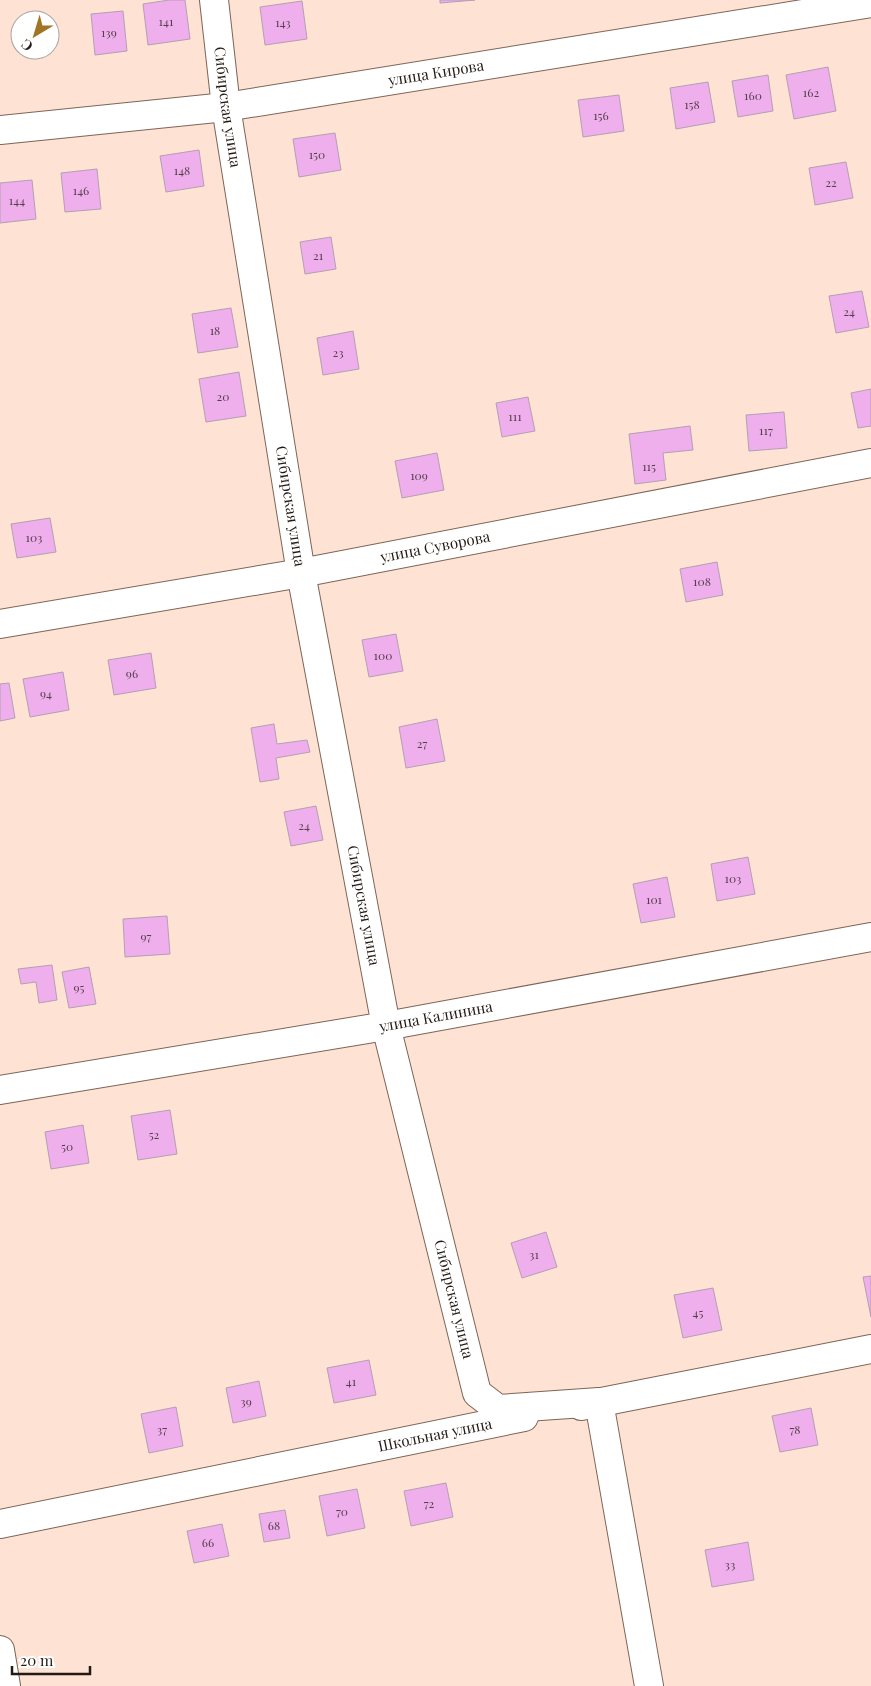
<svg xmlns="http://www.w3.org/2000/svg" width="871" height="1686" viewBox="0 0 871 1686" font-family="'Playfair Display',serif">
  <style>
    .building { fill: #eeafec; stroke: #b49fb3 }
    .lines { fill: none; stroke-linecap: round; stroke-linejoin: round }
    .minor-casing { stroke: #7d6558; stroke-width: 30 }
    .minor { stroke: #fff; stroke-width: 28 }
    .labels { text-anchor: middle; stroke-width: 4; stroke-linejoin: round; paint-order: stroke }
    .number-label { font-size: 12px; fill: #563f4b }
    .street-label { font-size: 15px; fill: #241a15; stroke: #fff }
  </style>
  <rect width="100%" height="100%" fill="#fee2d3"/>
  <path class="building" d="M 169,0 L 185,0 L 190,39 L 148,45 L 143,4 Z
    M 440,0 L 475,0 L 440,3 Z
    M 302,1 L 307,39 L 265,45 L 260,7 Z
    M 123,11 L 127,51 L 95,55 L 91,14 Z
    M 828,67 L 836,111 L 794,119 L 786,75 Z
    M 768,75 L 773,111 L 738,117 L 732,81 Z
    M 708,82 L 715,122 L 676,129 L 670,88 Z
    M 619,95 L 624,131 L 583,137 L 578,100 Z
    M 335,133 L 341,170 L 299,177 L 293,139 Z
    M 199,150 L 204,186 L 166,192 L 160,156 Z
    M 846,162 L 853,198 L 815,205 L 809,168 Z
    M 97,169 L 101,209 L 65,212 L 61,173 Z
    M 32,180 L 36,219 L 0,223 L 0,183 Z
    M 331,237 L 336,269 L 305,274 L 300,242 Z
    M 862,291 L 869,327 L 836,333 L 829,296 Z
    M 231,308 L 238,347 L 198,353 L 192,314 Z
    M 353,331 L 359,369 L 323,375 L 317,338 Z
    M 239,372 L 246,416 L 206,422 L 199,379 Z
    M 871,389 L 871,426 L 858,428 L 851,393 Z
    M 528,397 L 535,431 L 502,437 L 496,403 Z
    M 784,412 L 787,448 L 749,451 L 746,415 Z
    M 690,426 L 693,450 L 663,453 L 666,480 L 635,484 L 629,434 Z
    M 437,453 L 444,490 L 402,498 L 395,461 Z
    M 50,518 L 56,552 L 17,558 L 11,524 Z
    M 717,562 L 723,595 L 686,602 L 680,569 Z
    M 396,634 L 403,671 L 369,677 L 362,640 Z
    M 151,653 L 156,688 L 114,695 L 108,660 Z
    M 63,672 L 69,710 L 30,717 L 23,679 Z
    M 9,683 L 15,718 L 0,721 L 0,684 Z
    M 437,719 L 445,761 L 406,768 L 399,727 Z
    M 274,724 L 277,744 L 307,740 L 310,752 L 276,758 L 279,779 L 260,782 L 251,728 Z
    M 316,806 L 323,840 L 291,846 L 284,812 Z
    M 748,857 L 755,894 L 717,901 L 711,864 Z
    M 667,877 L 675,917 L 641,923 L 633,884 Z
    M 167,916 L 170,954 L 125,957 L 123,919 Z
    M 52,965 L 57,1000 L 39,1003 L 36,982 L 21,984 L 18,969 Z
    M 89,967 L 96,1004 L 69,1008 L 62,972 Z
    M 170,1110 L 177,1154 L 138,1160 L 131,1116 Z
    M 83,1125 L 89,1163 L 51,1169 L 45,1132 Z
    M 546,1232 L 557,1267 L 522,1278 L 511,1243 Z
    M 871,1276 L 871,1317 L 863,1277 Z
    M 713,1288 L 722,1330 L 683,1338 L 674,1295 Z
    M 369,1360 L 376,1395 L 334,1403 L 327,1368 Z
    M 259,1381 L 266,1416 L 233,1423 L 226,1388 Z
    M 176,1407 L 183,1446 L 149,1453 L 141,1414 Z
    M 811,1408 L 818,1445 L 780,1452 L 772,1416 Z
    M 446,1483 L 453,1517 L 411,1526 L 404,1491 Z
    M 357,1489 L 365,1528 L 327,1536 L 319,1496 Z
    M 285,1510 L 290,1538 L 264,1542 L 259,1514 Z
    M 222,1524 L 229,1556 L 194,1563 L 187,1531 Z
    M 748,1542 L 754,1580 L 712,1587 L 705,1550 Z"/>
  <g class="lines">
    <g class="minor-casing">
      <g id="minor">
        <path id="s1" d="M 214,0 L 226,107 L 301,573 L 386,1026 L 477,1393 L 498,1409 L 599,1402 L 649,1686"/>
        <path id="s2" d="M 0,130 L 226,107 L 871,3"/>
        <path id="s3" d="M 0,624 L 301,573 L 871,463"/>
        <path id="s4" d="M 0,1090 L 386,1026 L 871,937"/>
        <path d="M 581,1406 L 871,1349"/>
        <path id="s5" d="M 0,1524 L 524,1417"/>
        <path d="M 0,1650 L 6,1686"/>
      </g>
    </g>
    <use href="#minor" class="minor"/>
  </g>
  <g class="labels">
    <g class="number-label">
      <text x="166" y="26">141</text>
      <text x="283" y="27">143</text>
      <text x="109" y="37">139</text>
      <text x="811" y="97">162</text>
      <text x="753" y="100">160</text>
      <text x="692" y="109">158</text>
      <text x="601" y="120">156</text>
      <text x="317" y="159">150</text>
      <text x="182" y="175">148</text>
      <text x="831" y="187">22</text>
      <text x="81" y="195">146</text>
      <text x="17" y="205">144</text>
      <text x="318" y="260">21</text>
      <text x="849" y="316">24</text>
      <text x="215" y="335">18</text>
      <text x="338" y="357">23</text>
      <text x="223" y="401">20</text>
      <text x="515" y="421">111</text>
      <text x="766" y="435">117</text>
      <text x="649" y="471">115</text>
      <text x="419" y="480">109</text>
      <text x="34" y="542">103</text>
      <text x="702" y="586">108</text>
      <text x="383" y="660">100</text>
      <text x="132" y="678">96</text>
      <text x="46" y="698">94</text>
      <text x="422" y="748">27</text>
      <text x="304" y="830">24</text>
      <text x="733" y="883">103</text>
      <text x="654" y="904">101</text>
      <text x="146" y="941">97</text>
      <text x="79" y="992">95</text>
      <text x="154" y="1139">52</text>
      <text x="67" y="1151">50</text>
      <text x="534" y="1259">31</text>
      <text x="698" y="1317">45</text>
      <text x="351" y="1386">41</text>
      <text x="246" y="1406">39</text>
      <text x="162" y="1434">37</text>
      <text x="795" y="1434">78</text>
      <text x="429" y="1508">72</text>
      <text x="342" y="1516">70</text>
      <text x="274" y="1530">68</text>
      <text x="208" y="1547">66</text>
      <text x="730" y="1569">33</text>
    </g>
    <g class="street-label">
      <text dy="5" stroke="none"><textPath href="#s2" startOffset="440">улица Кирова</textPath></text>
      <text dy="5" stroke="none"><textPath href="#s1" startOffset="108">Сибирская улица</textPath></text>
      <text dy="5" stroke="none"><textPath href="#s1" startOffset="512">Сибирская улица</textPath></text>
      <text dy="5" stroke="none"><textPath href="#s3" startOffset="442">улица Суворова</textPath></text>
      <text dy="5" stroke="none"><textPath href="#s1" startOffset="918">Сибирская улица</textPath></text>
      <text dy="5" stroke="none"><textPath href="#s4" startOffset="442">улица Калинина</textPath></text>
      <text dy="5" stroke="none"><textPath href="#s1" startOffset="1322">Сибирская улица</textPath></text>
      <text dy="5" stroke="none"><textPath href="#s5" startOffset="444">Школьная улица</textPath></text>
    </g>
  </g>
  <g transform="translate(35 35) rotate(218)"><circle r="24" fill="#ffffff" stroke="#a7a3a1"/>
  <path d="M0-4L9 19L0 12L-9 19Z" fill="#a27426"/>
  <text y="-8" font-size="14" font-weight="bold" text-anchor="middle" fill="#241a15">С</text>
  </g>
  <path d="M12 1666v8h78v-8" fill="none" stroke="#241a15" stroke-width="2.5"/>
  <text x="20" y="1666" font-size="15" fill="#241a15" stroke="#ffffff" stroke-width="4" paint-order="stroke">20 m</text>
</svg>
